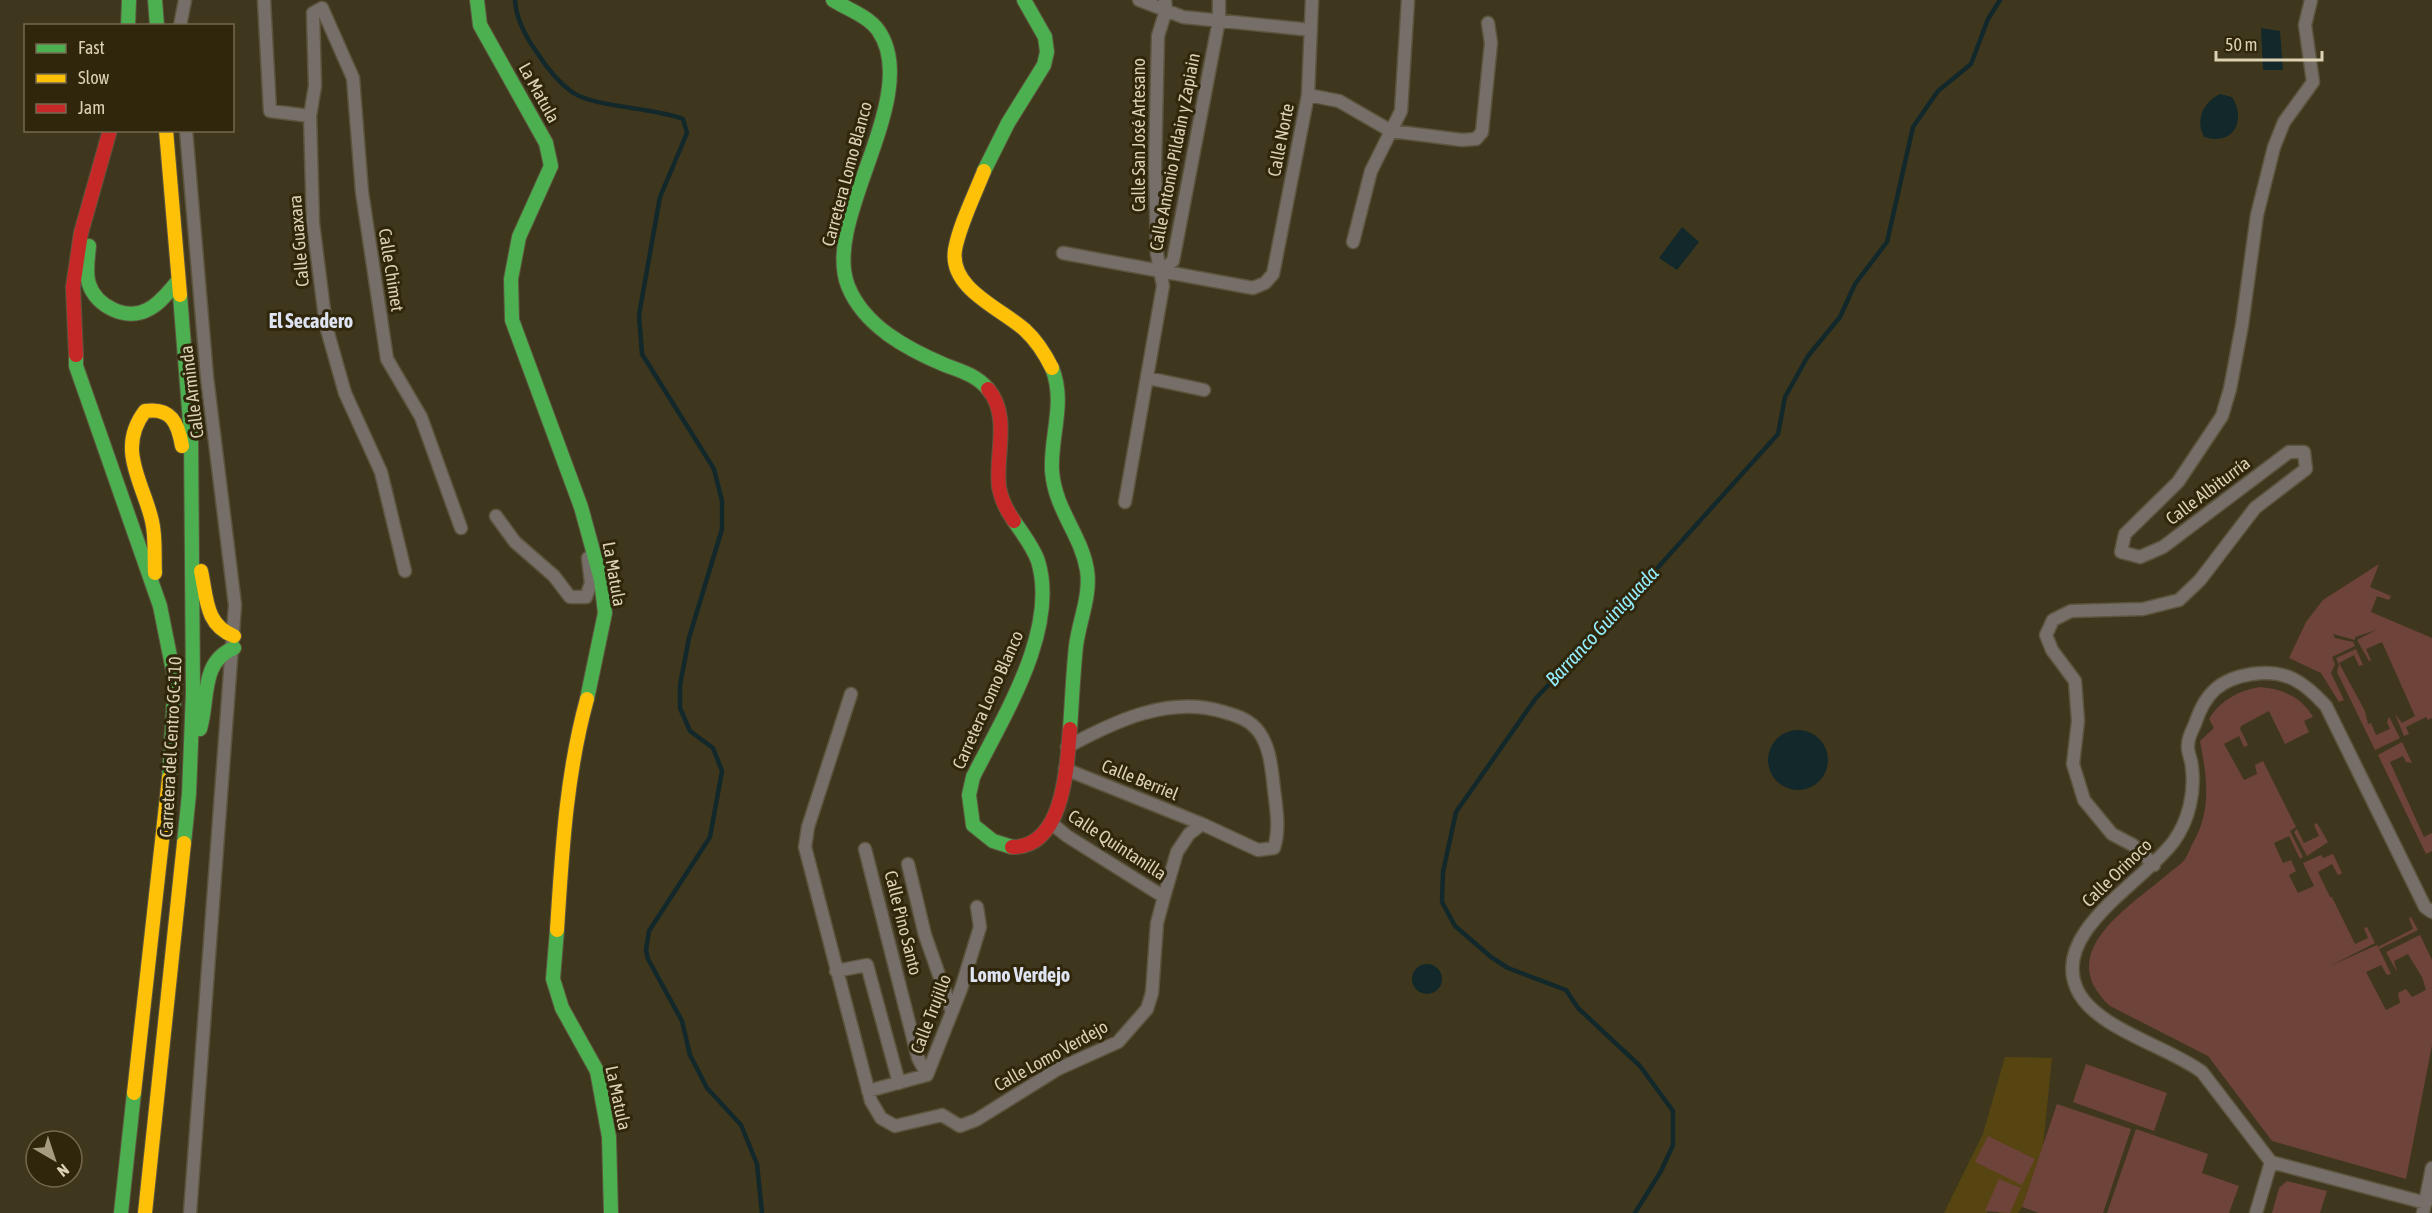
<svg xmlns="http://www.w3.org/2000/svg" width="2432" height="1213" viewBox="0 0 2432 1213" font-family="'Asap Condensed',sans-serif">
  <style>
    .built { fill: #564511 }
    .green { fill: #6e433a }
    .water { fill: #12282a }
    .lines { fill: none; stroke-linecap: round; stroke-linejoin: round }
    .stream { stroke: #12282a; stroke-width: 4.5 }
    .street-casing { stroke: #5c543d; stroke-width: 15 }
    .fast-casing { stroke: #5c543d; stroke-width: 16 }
    .slow-casing { stroke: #5c543d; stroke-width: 16 }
    .jam-casing { stroke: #5c543d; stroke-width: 16 }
    .street { stroke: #766e68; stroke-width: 12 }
    .fast { stroke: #4caf50; stroke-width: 14 }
    .slow { stroke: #ffc107; stroke-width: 14 }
    .jam { stroke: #c62828; stroke-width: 14 }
    .labels { text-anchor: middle; stroke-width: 6; stroke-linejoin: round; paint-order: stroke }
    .street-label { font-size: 18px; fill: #ddd1b3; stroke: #2f260c }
    .neighbourhood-label { font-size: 20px; font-weight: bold; fill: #dee4f2; stroke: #2f260c }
    .water-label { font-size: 20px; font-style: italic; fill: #94effe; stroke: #2f260c }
  </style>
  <rect width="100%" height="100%" fill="#3f371d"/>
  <path class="built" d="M 2005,1057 L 2052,1058 L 2043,1146 L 2022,1207 L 2018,1213 L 2000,1213 L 1990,1208 L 1987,1213 L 1944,1213 L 1983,1134 Z"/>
  <path class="green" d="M 2379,564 L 2370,587 L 2391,596 L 2389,600 L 2377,596 L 2371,612 L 2432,638 L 2432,718 L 2428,720 L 2426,717 L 2406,727 L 2409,734 L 2404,736 L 2395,714 L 2402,723 L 2415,716 L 2382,642 L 2366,649 L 2371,660 L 2369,661 L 2357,640 L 2376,630 L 2355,637 L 2355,640 L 2333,634 L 2335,638 L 2353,642 L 2355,646 L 2332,657 L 2335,664 L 2331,673 L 2344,700 L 2339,702 L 2321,673 L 2289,658 L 2306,622 L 2323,600 Z
    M 2356,649 L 2363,665 L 2359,666 L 2354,655 L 2339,663 L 2365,711 L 2368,724 L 2371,723 L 2376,735 L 2390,729 L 2387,722 L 2389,717 L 2400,738 L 2375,750 L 2337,672 L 2339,665 L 2336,658 Z
    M 2260,687 C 2283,689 2301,697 2313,717 L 2304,721 L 2309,732 L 2285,744 L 2269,711 L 2241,726 L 2240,729 L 2248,745 L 2244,747 L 2239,736 L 2224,744 L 2244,780 L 2257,774 L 2255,765 L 2263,761 L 2296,827 L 2290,831 L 2303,857 L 2300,859 L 2289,836 L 2274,843 L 2283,863 L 2291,860 L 2296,871 L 2289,875 L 2298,893 L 2314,886 L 2303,863 L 2321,855 L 2323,858 L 2333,854 L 2342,873 L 2338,875 L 2332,864 L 2318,872 L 2330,897 L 2332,897 L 2355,944 L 2368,938 L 2364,928 L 2367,927 L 2375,943 L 2330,966 L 2377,945 L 2378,947 L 2413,929 L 2409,918 L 2411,917 L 2418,930 L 2379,949 L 2391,974 L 2387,975 L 2381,965 L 2366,972 L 2386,1010 L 2400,1003 L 2398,993 L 2406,989 L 2412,997 L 2426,990 L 2422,977 L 2408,954 L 2394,961 L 2397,972 L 2386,952 L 2420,935 L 2432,960 L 2432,1045 L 2406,1179 L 2272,1141 L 2208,1056 L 2110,1006 C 2052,953 2128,908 2168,874 C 2173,869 2181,865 2185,859 C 2188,855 2190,848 2193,843 C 2212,809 2207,778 2200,741 L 2214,728 L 2209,719 C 2221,700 2238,691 2260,687 Z
    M 2402,742 L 2412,763 L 2406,762 L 2403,756 L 2390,762 L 2424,837 L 2432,833 L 2432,851 L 2426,854 L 2378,755 Z
    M 2317,823 L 2328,842 L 2307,856 L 2294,832 L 2297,829 L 2304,843 L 2319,836 L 2314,825 Z
    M 2086,1064 L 2167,1093 L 2154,1131 L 2073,1102 Z
    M 2057,1104 L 2131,1129 L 2103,1213 L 2039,1213 L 2022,1207 Z
    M 2136,1129 L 2208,1154 L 2202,1173 L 2239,1186 L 2229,1213 L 2107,1213 Z
    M 1988,1136 L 2035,1159 L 2022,1185 L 1975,1162 Z
    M 1999,1179 L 2021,1188 L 2010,1213 L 1985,1211 Z
    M 2287,1181 L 2327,1191 L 2320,1213 L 2272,1213 L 2279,1188 Z"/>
  <path class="water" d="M 2261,28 L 2280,31 L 2283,70 L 2263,70 Z
    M 2220,94 L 2232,97 C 2247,121 2233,146 2204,137 C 2195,120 2203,102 2220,94 Z
    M 1682,227 L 1699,242 L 1677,270 L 1659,258 Z
    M1768 760a30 30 0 1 1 60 0a30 30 0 1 1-60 0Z
    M1412 979a15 15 0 1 1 30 0a15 15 0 1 1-30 0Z"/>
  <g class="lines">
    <path class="stream" d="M 515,0 C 516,19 527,39 538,54 C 547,68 558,82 572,92 C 595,108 653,107 683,119 L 687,133 L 660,197 L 639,315 L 642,354 L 714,469 L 722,501 L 722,529 L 689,638 L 680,685 L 680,708 L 690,731 L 713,748 L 722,771 L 710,837 L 649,931 L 646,950 L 648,959 L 682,1021 L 690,1055 L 707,1088 L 741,1125 L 757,1164 L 762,1213
      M 1635,1213 L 1661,1171 L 1673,1145 L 1673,1111 L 1640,1066 L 1578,1008 L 1566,990 L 1508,968 L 1491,957 L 1455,926 L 1442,902 L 1443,872 L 1456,812 L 1536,698 L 1607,624 L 1778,434 L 1785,397 L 1808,356 L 1840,317 L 1855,284 L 1887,242 L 1913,127 L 1938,91 L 1971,64 L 1988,19 L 2000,0"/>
    <g class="street-casing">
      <path id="street" d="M 264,0 L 270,111 L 310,116
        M 1139,0 L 1183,17 L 1311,30
        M 180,26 L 185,0
        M 1308,95 L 1339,101 L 1391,131 L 1462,140 L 1476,139 L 1482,132 L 1491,43 L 1488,23
        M 186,130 L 207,377 L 235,605 L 190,1213
        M 1353,242 L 1371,171 L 1401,111 L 1408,0
        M 1063,253 L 1253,288 L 1265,283 L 1273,274 L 1308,95 L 1312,0
        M 1161,271 L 1173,261 L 1219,20 L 1219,0
        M 1148,378 L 1204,390
        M 1125,502 L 1163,286 L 1157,254 L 1155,165 L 1158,36 L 1166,10 L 1165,0
        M 496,516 L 515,542 L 554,576 L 570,597 L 586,597 L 591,583 L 588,558
        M 405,571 L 381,472 L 345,393 L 326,326 L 313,223 L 310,116 L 315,86 L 313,13 L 322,8 L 353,78 L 362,192 L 387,359 L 421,417 L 461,528
        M 851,694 L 808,827 L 805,847 L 871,1101 L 881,1118 L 895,1126 L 942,1115 L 960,1126 L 976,1120 L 1058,1069 L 1118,1042 L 1147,1009 L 1152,993 L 1157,923 L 1164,897 L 1177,852 L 1189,834 L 1202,824 L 1258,850 L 1274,848 C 1281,826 1275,803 1273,780 C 1271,764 1269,746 1259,732 C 1250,720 1238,716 1224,712 C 1169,695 1115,721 1067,747
        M 1065,769 L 1202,824
        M 1051,823 L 1067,836 L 1164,897
        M 865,849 L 918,1058 L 927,1075
        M 908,864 L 925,935 L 952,1012
        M 2154,865 L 2133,845 L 2112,834 L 2084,800 L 2073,764 L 2078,721 L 2075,681 L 2052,650 L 2046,635 L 2053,620 L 2071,611 L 2143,609 L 2179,600 L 2200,580 L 2255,508 L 2306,469 L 2304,452 L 2289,452 L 2163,547 L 2140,557 L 2121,552 L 2125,534 L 2178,482 L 2222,416 L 2230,389 L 2242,325 L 2257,215 L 2274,147 L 2284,122 L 2313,82 L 2305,25 L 2311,0
        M 836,971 L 867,965 L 899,1083
        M 868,1091 L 927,1075 L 961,989 L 980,927 L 977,907
        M 2426,1203 L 2271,1162 L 2202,1072 C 2168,1046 2092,1028 2076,987 C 2053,930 2144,882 2174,841 C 2189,820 2195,792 2192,768 C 2192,760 2187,752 2188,745 C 2188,739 2192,730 2195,724 C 2205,693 2220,679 2252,674 C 2286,669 2304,682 2326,706 L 2425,907 L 2432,912
        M 2256,1213 L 2271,1162
        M 2423,1213 L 2432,1168"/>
    </g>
    <g class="fast-casing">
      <path id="fast" d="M 155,0 L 157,26
        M 477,0 L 480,25 L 546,143 L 551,166 L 519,237 L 511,279 L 512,320 L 581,507 L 601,580 L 605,613 L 587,699
        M 833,0 C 847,9 868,16 878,30 C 924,95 821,219 848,286 C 864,326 907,349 945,365 C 961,371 976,375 988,389
        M 128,26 L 129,0
        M 984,171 L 1008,123 L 1044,65 L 1047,52 L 1045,37 L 1024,0
        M 89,246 C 88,258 85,272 89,284 C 96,306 126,321 147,310 C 160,304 169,291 178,281
        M 180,295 L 191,435 L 193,692 L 189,794 L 184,843
        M 76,355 L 76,366 L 160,606 L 175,681 L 169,778
        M 1052,368 C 1066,403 1050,436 1052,471 C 1055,510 1081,534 1087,570 C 1091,596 1079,621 1076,646 C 1073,674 1072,701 1070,729
        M 200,729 C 209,699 200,662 234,648
        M 1012,847 L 993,841 L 973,825 L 969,795 L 973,777 C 1003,717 1059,630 1038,561 C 1033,547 1023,534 1014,521
        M 557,930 L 553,979 L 562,1008 L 597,1071 L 609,1137 L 611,1213
        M 121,1213 L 134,1093"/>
    </g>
    <g class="slow-casing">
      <path id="slow" d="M 166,130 L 180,295
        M 984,171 C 975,194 959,226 955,250 C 949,289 1002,309 1025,330 C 1037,341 1045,354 1052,368
        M 201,571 C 207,598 205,625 234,636
        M 155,573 C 154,556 156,538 152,521 C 143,482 116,449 145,411 C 171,407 178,423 182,446
        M 557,930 C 562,852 566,775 587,699
        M 134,1093 L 169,778
        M 145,1213 L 184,843"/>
    </g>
    <g class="jam-casing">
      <path id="jam" d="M 76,355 L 73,287 L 81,233 L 110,130
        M 988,389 C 1011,416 995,455 999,487 C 1001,499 1007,511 1014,521
        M 1012,847 C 1064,848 1067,766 1070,729"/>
    </g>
    <use href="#street" class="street"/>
    <use href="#fast" class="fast"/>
    <use href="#slow" class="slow"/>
    <use href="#jam" class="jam"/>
  </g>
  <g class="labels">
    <g class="street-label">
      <text transform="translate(539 93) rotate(61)" y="6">La Matula</text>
      <text transform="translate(1139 135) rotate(-90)" y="6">Calle San José Artesano</text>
      <text transform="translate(1281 140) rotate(-79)" y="6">Calle Norte</text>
      <text transform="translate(1175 152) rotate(-79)" y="6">Calle Antonio Pildain y Zapiain</text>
      <text transform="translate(847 174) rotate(-75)" y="6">Carretera Lomo Blanco</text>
      <text transform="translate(299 241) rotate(-95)" y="6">Calle Guaxara</text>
      <text transform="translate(391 270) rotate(81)" y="6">Calle Chimet</text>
      <text transform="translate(192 392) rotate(-97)" y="6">Calle Arminda</text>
      <text transform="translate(2208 491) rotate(-37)" y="6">Calle Albiturría</text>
      <text transform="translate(614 574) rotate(80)" y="6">La Matula</text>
      <text transform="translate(988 700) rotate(-66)" y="6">Carretera Lomo Blanco</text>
      <text transform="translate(171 747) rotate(-87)" y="6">Carretera del Centro GC-110</text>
      <text transform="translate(1140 780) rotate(22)" y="6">Calle Berriel</text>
      <text transform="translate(1117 845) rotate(33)" y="6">Calle Quintanilla</text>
      <text transform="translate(2117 873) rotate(-44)" y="6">Calle Orinoco</text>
      <text transform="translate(903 923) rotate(76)" y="6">Calle Pino Santo</text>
      <text transform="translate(931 1014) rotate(-69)" y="6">Calle Trujillo</text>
      <text transform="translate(1051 1056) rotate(-29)" y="6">Calle Lomo Verdejo</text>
      <text transform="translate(618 1098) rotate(78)" y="6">La Matula</text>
    </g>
    <g class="neighbourhood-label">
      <text x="311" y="328">El Secadero</text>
      <text x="1020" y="982">Lomo Verdejo</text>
    </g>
    <g class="water-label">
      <text transform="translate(1602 626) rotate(-47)" y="7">Barranco Guiniguada</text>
    </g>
  </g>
  <rect x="24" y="24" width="210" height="108" fill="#2f260c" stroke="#756a4f" stroke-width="1.5"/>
  <rect x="36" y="44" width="30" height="9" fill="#4caf50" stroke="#756a4f" stroke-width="1.5"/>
  <text x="78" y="54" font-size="18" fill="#ddd1b3">Fast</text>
  <rect x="36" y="74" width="30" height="9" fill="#ffc107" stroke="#756a4f" stroke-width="1.5"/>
  <text x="78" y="84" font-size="18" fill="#ddd1b3">Slow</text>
  <rect x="36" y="104" width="30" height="9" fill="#c62828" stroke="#756a4f" stroke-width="1.5"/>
  <text x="78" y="114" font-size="18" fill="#ddd1b3">Jam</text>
  <g transform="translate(54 1159) rotate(141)"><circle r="28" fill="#2f260c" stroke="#756a4f" stroke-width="1.5"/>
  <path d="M0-4.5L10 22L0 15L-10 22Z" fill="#a69b7e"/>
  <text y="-9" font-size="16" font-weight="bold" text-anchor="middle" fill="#ddd1b3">N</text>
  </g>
  <path d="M2216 51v9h106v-9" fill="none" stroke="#ddd1b3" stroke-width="3"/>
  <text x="2225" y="51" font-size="18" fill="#ddd1b3" stroke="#2f260c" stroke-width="4.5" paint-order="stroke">50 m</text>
</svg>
